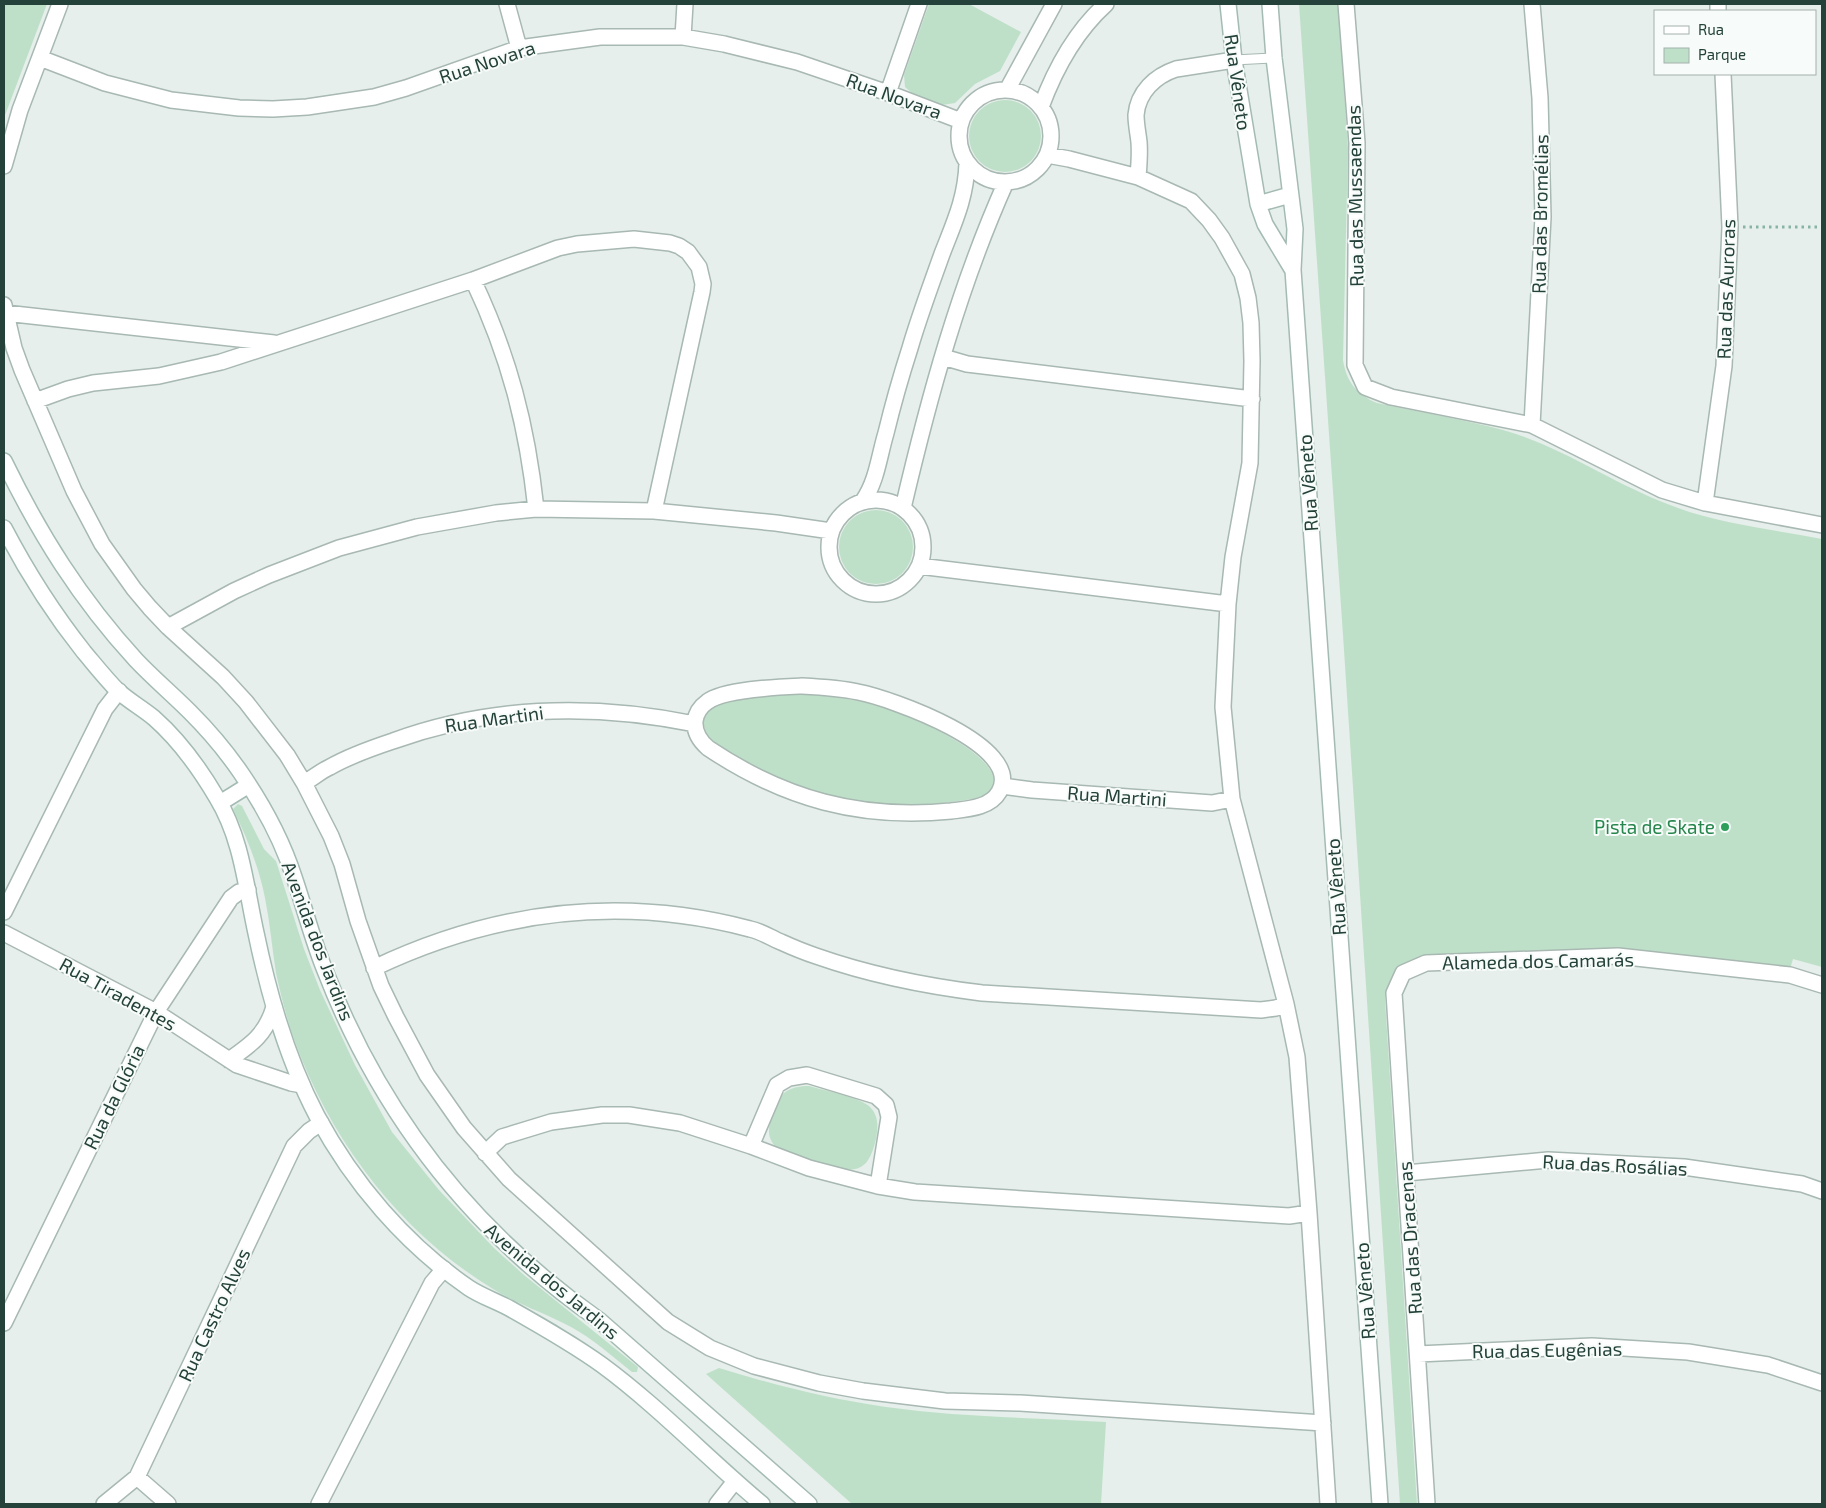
<svg xmlns="http://www.w3.org/2000/svg" width="1826" height="1508" viewBox="0 0 1826 1508" font-family="'Exo 2',sans-serif">
  <style>
    .green { fill: #bfe0c8 }
    .lines { fill: none; stroke-linecap: round; stroke-linejoin: round }
    .lane-casing { stroke: #a8b8b2; stroke-width: 11 }
    .street-casing { stroke: #a8b8b2; stroke-width: 18 }
    .secondary-casing { stroke: #a4bbb3; stroke-width: 18 }
    .path { stroke: #86b3a5; stroke-width: 3; stroke-dasharray: 2.5 4; stroke-linecap: butt }
    .lane { stroke: #fff; stroke-width: 9 }
    .street { stroke: #fff; stroke-width: 15 }
    .secondary { stroke: #fff; stroke-width: 15 }
    .leisure-dot { fill: #2e9e5b; stroke: #f7fbf9; stroke-width: 2 }
    .labels { text-anchor: middle; stroke-width: 4; stroke-linejoin: round; paint-order: stroke }
    .street-label { font-size: 19px; fill: #24423a; stroke: #f7fbf9 }
    .leisure-label { font-size: 19px; fill: #27864d; stroke: #f7fbf9; text-anchor: end }
  </style>
  <rect width="100%" height="100%" fill="#e6efeb"/>
  <path class="green" d="M 4,4 L 47,4 L 4,118 Z
    M 929,4 L 969,4 L 1021,32 L 1000,71 L 975,84 L 955,103 L 942,105 L 914,95 L 905,87 L 904,75 Z
    M 1299,4 L 1337,4 L 1339,17 L 1348,148 L 1343,360 C 1346,381 1357,395 1377,403 C 1418,412 1462,419 1503,430 C 1563,447 1613,484 1670,505 C 1718,524 1772,529 1822,539 L 1822,967 L 1793,959 L 1790,969 L 1428,957 C 1403,959 1388,974 1385,999 L 1417,1504 L 1400,1504 L 1343,635 Z
    M969 136a36 36 0 1 1 72 0a36 36 0 1 1-72 0Z
    M839 547a37 37 0 1 1 74 0a37 37 0 1 1-74 0Z
    M 802,694 C 828,696 855,699 880,706 C 904,713 1008,756 992,788 C 985,800 963,800 950,802 C 863,813 785,791 713,741 C 707,736 703,730 704,721 C 705,715 710,709 716,706 C 742,696 774,696 802,694 Z
    M 238,804 L 242,806 L 264,849 L 276,861 L 304,949 L 320,990 L 355,1065 L 392,1132 L 439,1190 L 494,1248 L 524,1275 L 638,1367 L 637,1372 L 632,1372 C 612,1356 593,1339 571,1327 C 545,1313 519,1305 493,1289 C 401,1233 332,1143 295,1042 C 287,1020 281,996 276,973 C 272,948 270,923 265,898 C 259,867 247,838 233,809 Z
    M 809,1086 C 823,1090 862,1098 870,1107 C 879,1116 878,1127 876,1139 C 870,1164 862,1175 834,1167 C 821,1163 785,1155 777,1148 C 763,1135 770,1120 777,1106 C 779,1102 781,1096 784,1093 C 791,1087 801,1086 809,1086 Z
    M 719,1368 C 774,1385 829,1399 886,1407 C 959,1417 1033,1418 1106,1422 L 1101,1504 L 852,1504 L 706,1374 Z"/>
  <g class="lines">
    <g class="lane-casing">
      <path id="lane" d="M 1234,60 L 1274,58"/>
    </g>
    <g class="street-casing">
      <path id="street" d="M 507,4 L 519,48
        M 1346,4 L 1357,143 L 1355,365 L 1365,387 L 1391,397 L 1532,425 L 1662,490 L 1705,503 L 1822,525
        M 1718,4 L 1718,11
        M 683,37 L 685,4
        M 40,58 L 105,83 L 171,100 L 239,108 L 273,109 L 307,107 L 374,97 L 406,88 L 519,48 L 600,37 L 683,37 L 724,44 L 797,62 L 888,93 L 961,121
        M959 136a46 46 0 1 1 92 0a46 46 0 1 1-92 0Z
        M 1007,90 L 1054,4
        M 888,93 L 919,4
        M 1041,107 C 1055,69 1075,32 1106,4
        M 1047,155 L 1069,159 L 1138,177 L 1191,201 L 1209,220 L 1222,238 L 1242,274 L 1248,298 L 1251,323 L 1252,361 L 1250,463 L 1233,557 L 1228,604 L 1223,707 L 1232,799 L 1286,1004 L 1297,1057 L 1309,1213 L 1328,1504
        M 4,166 L 20,110 L 60,4
        M 1138,177 C 1139,165 1140,154 1139,142 C 1138,133 1136,124 1136,115 C 1138,92 1155,76 1176,69 L 1234,60
        M 473,280 C 509,356 527,425 536,509
        M 4,305 L 14,348 L 22,370 L 74,491 L 102,544 L 134,589 L 150,608 L 168,627 L 223,677 L 246,702 L 287,755 L 304,783 L 331,836 L 342,864 L 358,921 L 381,986 L 396,1017 L 427,1075 L 464,1128 L 509,1179 L 668,1322 L 710,1348 L 754,1366 L 819,1383 L 863,1391 L 945,1401 L 1020,1403 L 1323,1423
        M 5,313 L 274,343
        M 943,357 L 967,364 L 1252,399
        M 35,401 L 68,389 L 93,383 L 159,376 L 221,362 L 473,280 L 558,248 L 577,244 L 634,239 L 670,243 L 679,246 L 688,252 L 699,267 L 703,284 L 702,292 L 654,511
        M 1532,425 L 1543,217 L 1540,98 L 1532,4
        M829 547a47 47 0 1 1 94 0a47 47 0 1 1-94 0Z
        M 863,501 C 877,481 879,456 886,433 C 893,404 901,376 910,348 C 919,317 931,285 942,254 C 954,223 966,198 967,163
        M 1705,503 L 1724,366 L 1730,227 L 1723,74
        M 903,508 C 929,397 959,287 1006,182
        M 919,566 L 1228,604
        M 168,627 L 234,591 L 269,575 L 339,548 L 417,527 L 496,513 L 536,509 L 654,511 L 776,523 L 831,531
        M 802,686 C 821,687 840,688 858,692 C 890,698 1026,746 999,792 C 990,808 967,809 951,811 C 860,820 784,799 708,748 C 700,741 694,733 695,721 C 696,714 700,707 707,702 C 724,689 780,687 802,686 Z
        M 304,783 C 313,778 321,771 330,767 C 349,756 372,748 393,741 C 492,705 592,703 695,724
        M 1002,786 L 1032,790 L 1212,803 L 1232,799
        M 4,912 L 105,709 L 119,691
        M 4,933 L 156,1012 L 237,1065 L 291,1083 L 302,1085
        M 374,968 C 494,911 621,895 750,929 C 761,931 771,938 781,942 C 792,947 804,952 816,956 C 870,975 925,986 982,993 L 1261,1010 L 1276,1008 L 1286,1004
        M 229,1060 C 252,1044 266,1034 274,1007
        M 751,1146 L 777,1085 L 789,1078 L 807,1075 L 876,1096 L 886,1105 L 889,1117 L 878,1186
        M 485,1153 L 502,1137 L 551,1122 L 602,1115 L 629,1115 L 680,1123 L 751,1146 L 809,1168 L 878,1186 L 915,1192 L 1289,1216 L 1309,1213
        M 1406,1173 L 1548,1160 L 1684,1167 L 1802,1184 L 1822,1191
        M 4,1323 L 156,1012 L 231,898 L 239,892 L 248,890
        M 1418,1354 L 1592,1346 L 1688,1352 L 1768,1365 L 1822,1383
        M 137,1477 L 168,1504
        M 104,1504 L 137,1477 L 294,1146 L 309,1131 L 321,1123
        M 319,1504 L 432,1283 L 444,1269
        M 717,1504 L 735,1481
        M 1427,1504 L 1394,993 L 1403,973 L 1426,963 L 1618,956 L 1790,975 L 1822,985"/>
    </g>
    <g class="secondary-casing">
      <path id="secondary" d="M 1228,4 L 1234,60 L 1258,204 L 1265,224 L 1292,269
        M 1270,4 L 1274,58 L 1295,229 L 1293,270 L 1380,1504
        M 1258,204 L 1290,195
        M 4,461 C 40,535 80,599 136,660 C 153,678 172,694 190,712 C 209,731 226,751 241,773 C 263,805 282,840 294,877 C 305,909 313,942 326,973 C 382,1117 472,1231 599,1320 L 809,1504
        M 4,528 C 27,572 53,613 84,652 C 95,665 106,679 118,691 C 129,701 142,708 154,718 C 180,741 200,769 217,798 C 242,839 246,888 256,933 C 269,996 287,1059 317,1116 C 353,1183 405,1244 469,1288 C 481,1296 496,1301 509,1308 C 541,1326 573,1344 602,1365 C 659,1407 708,1459 762,1504
        M 220,803 L 249,785"/>
    </g>
    <path class="path" d="M 1743,227 L 1822,227"/>
    <use href="#lane" class="lane"/>
    <use href="#street" class="street"/>
    <use href="#secondary" class="secondary"/>
  </g>
  <circle class="leisure-dot" cx="1725" cy="827" r="5"/>
  <g class="labels">
    <g class="street-label">
      <text transform="translate(487 62) rotate(-18)" y="7">Rua Novara</text>
      <text transform="translate(1238 82) rotate(82)" y="7">Rua Vêneto</text>
      <text transform="translate(894 96) rotate(20)" y="7">Rua Novara</text>
      <text transform="translate(1355 196) rotate(-91)" y="7">Rua das Mussaendas</text>
      <text transform="translate(1540 214) rotate(-89)" y="7">Rua das Bromélias</text>
      <text transform="translate(1726 289) rotate(-88)" y="7">Rua das Auroras</text>
      <text transform="translate(1308 483) rotate(-94)" y="7">Rua Vêneto</text>
      <text transform="translate(494 719) rotate(-8)" y="7">Rua Martini</text>
      <text transform="translate(1117 796) rotate(4)" y="7">Rua Martini</text>
      <text transform="translate(1336 887) rotate(-94)" y="7">Rua Vêneto</text>
      <text transform="translate(318 941) rotate(69)" y="7">Avenida dos Jardins</text>
      <text transform="translate(1538 961) rotate(-1)" y="7">Alameda dos Camarás</text>
      <text transform="translate(118 994) rotate(29)" y="7">Rua Tiradentes</text>
      <text transform="translate(114 1097) rotate(-64)" y="7">Rua da Glória</text>
      <text transform="translate(1615 1165) rotate(3)" y="7">Rua das Rosálias</text>
      <text transform="translate(1410 1238) rotate(-94)" y="7">Rua das Dracenas</text>
      <text transform="translate(552 1281) rotate(40)" y="7">Avenida dos Jardins</text>
      <text transform="translate(1365 1291) rotate(-94)" y="7">Rua Vêneto</text>
      <text transform="translate(214 1315) rotate(-65)" y="7">Rua Castro Alves</text>
      <text transform="translate(1547 1350) rotate(-1)" y="7">Rua das Eugênias</text>
    </g>
    <g class="leisure-label">
      <text x="1715" y="834">Pista de Skate</text>
    </g>
  </g>
  <rect width="1826" height="1508" fill="none" stroke="#24423a" stroke-width="10"/>
  <rect x="1654" y="10" width="162" height="65" fill="#f7fbf9" stroke="#a3b1ad"/>
  <rect x="1664" y="26" width="25" height="8" fill="#ffffff" stroke="#a3b1ad"/>
  <text x="1698" y="35" font-size="15" fill="#24423a">Rua</text>
  <rect x="1664" y="48" width="25" height="15" fill="#bfe0c8" stroke="#a3b1ad"/>
  <text x="1698" y="60" font-size="15" fill="#24423a">Parque</text>
</svg>
